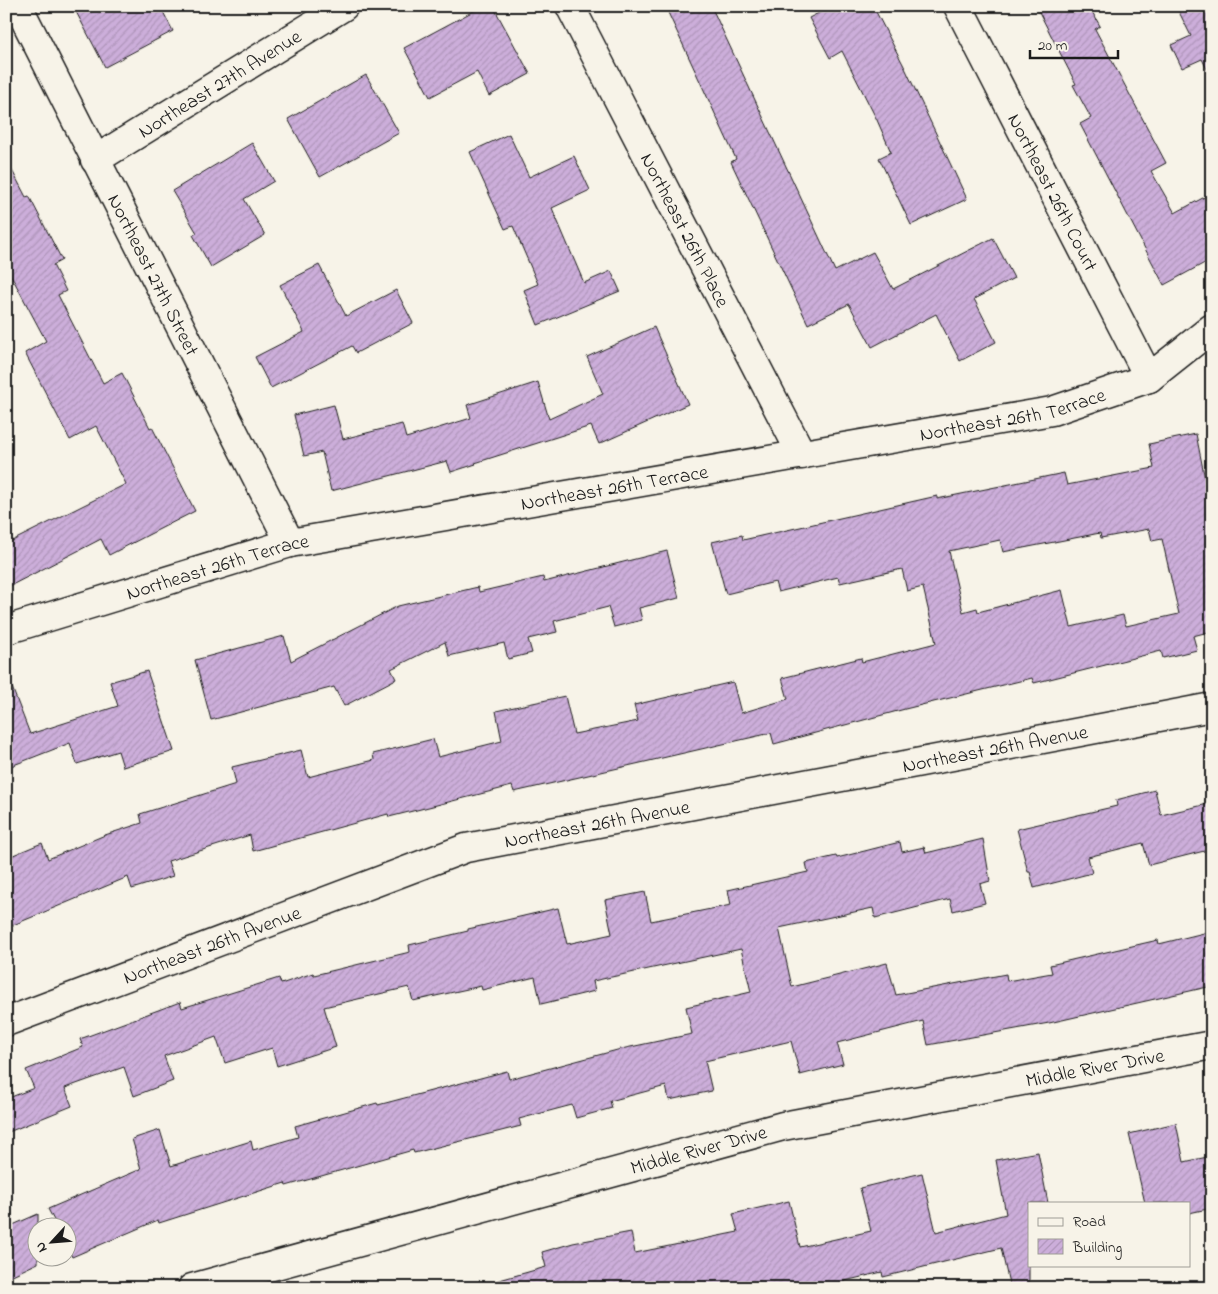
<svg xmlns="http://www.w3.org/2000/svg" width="1218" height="1294" viewBox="0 0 1218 1294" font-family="'Indie Flower',sans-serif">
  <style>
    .building { fill: url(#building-hatch); stroke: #1c1c1c; fill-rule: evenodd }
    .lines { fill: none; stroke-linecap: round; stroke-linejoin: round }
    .street-casing { stroke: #1c1c1c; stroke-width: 31 }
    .street { stroke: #f7f3e8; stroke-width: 28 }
    .labels { text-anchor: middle; stroke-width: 5; stroke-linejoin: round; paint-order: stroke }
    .street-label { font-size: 20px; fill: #1c1c1c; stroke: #f7f3e8 }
  </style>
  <defs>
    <pattern id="building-hatch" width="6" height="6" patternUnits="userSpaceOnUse" patternTransform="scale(1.25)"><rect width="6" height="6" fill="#ccaeda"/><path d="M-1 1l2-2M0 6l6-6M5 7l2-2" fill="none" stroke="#af95ba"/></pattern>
  </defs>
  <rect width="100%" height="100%" fill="#f7f3e8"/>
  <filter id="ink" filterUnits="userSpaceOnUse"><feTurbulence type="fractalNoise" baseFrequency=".02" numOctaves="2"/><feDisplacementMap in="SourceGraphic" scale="10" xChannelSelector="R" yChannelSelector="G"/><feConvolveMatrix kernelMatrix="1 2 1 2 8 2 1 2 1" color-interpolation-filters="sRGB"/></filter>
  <g filter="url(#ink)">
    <path class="building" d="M 73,6 L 160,6 L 173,31 L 105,67 Z
      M 483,6 L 493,6 L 530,74 L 489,96 L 477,72 L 430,97 L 404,48 Z
      M 665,6 L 711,6 L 835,271 L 873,252 L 893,289 L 993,238 L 1014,278 L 974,299 L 996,342 L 960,361 L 936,314 L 872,347 L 849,304 L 808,324 L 731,162 L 736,159 Z
      M 832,6 L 873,6 L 905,68 L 967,199 L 911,225 L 879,158 L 891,152 L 877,120 L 842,51 L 830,58 L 809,18 Z
      M 1036,6 L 1089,6 L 1100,26 L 1095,29 L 1166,163 L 1151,171 L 1175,213 L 1212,193 L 1212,259 L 1164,285 L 1080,124 L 1091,118 L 1073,85 L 1076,84 Z
      M 1176,6 L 1212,6 L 1212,79 L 1202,59 L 1182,68 L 1171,45 L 1191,36 Z
      M 366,75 L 399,133 L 320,177 L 288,119 Z
      M 509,134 L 529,177 L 574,156 L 590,190 L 552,208 L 584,283 L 611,271 L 620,291 L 538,325 L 524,290 L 538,284 L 513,226 L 505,229 L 470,152 Z
      M 252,143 L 274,181 L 244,199 L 265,235 L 211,267 L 193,235 L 197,233 L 172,191 Z
      M 6,159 L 26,197 L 29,196 L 62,260 L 53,265 L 66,291 L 58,295 L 103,383 L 122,373 L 150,428 L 152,427 L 195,511 L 109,555 L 101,539 L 6,588 L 6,544 L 126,484 L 96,426 L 70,440 L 25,353 L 46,341 L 6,266 Z
      M 319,265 L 346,316 L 396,290 L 413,323 L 356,353 L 352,346 L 271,388 L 255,357 L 304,332 L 280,285 Z
      M 654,327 L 688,404 L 599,444 L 591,426 L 475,463 L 476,464 L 451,472 L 447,461 L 331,491 L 322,452 L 304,456 L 294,415 L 334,405 L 343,439 L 402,424 L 406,438 L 471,418 L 467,405 L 538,382 L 549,419 L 603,394 L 587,357 Z
      M 1196,434 L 1212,514 L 1212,631 L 1193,636 L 1197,650 L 1163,658 L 1161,651 L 1034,683 L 1032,678 L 905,709 L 774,744 L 771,733 L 514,792 L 512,786 L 389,817 L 388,814 L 253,851 L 250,835 L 168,861 L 173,876 L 132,889 L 128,877 L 6,928 L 6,858 L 42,843 L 48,859 L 105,835 L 142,823 L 140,814 L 236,784 L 232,767 L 301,750 L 308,777 L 374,760 L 373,754 L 433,739 L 438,757 L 502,741 L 496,711 L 565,696 L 574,734 L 638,721 L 634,705 L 733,682 L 741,713 L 788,699 L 782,678 L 861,658 L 862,662 L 936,643 L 923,587 L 907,591 L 902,569 L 840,583 L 838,577 L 778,592 L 775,582 L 726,594 L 712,542 L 742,535 L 743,540 L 937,496 L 937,499 L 1064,473 L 1067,485 L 1154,468 L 1149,444 ZM 1149,529 L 1152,541 L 1162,539 L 1179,614 L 1126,626 L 1123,615 L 1071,627 L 1062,590 L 978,612 L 977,608 L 963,612 L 949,551 L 1000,540 L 1003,552 L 1100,533 L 1101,538 Z
      M 667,551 L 679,598 L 639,608 L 642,620 L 614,627 L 608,607 L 554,621 L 557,632 L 528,639 L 532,653 L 508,659 L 504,643 L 449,656 L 445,642 L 391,669 L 396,679 L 344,706 L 334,687 L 211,720 L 195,660 L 284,636 L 291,661 L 398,606 L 478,587 L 479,592 L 543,577 L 544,582 Z
      M 147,671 L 174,751 L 123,767 L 118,751 L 77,764 L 70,743 L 6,768 L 6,678 L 8,677 L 30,734 L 118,706 L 110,682 Z
      M 1155,790 L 1161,815 L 1212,803 L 1212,849 L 1149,865 L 1143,843 L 1088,857 L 1092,873 L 1034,888 L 1030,872 L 1028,872 L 1017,829 L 1117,806 L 1116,800 Z
      M 983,839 L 990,881 L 980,884 L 985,903 L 953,911 L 950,899 L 875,918 L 873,908 L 779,928 L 792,987 L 887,963 L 896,995 L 1006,974 L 1007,981 L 1052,973 L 1050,965 L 1158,940 L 1159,944 L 1212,931 L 1212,986 L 1049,1023 L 928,1045 L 923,1021 L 837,1043 L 843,1064 L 800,1075 L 791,1041 L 705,1061 L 712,1091 L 669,1100 L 666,1086 L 610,1101 L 612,1108 L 576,1118 L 572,1105 L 519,1119 L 521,1126 L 414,1153 L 413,1150 L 286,1186 L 285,1183 L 159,1223 L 158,1220 L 72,1257 L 68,1249 L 68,1226 L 57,1226 L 48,1209 L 141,1169 L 132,1139 L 160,1130 L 171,1166 L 251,1141 L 253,1150 L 298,1137 L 295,1126 L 377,1103 L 378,1105 L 507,1071 L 509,1079 L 621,1049 L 692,1034 L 686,1007 L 751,992 L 741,949 L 593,981 L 595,991 L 541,1004 L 535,977 L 482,990 L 481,986 L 413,1001 L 409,987 L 324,1007 L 336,1047 L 277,1066 L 272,1048 L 225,1063 L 216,1037 L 164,1056 L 173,1081 L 134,1096 L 124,1067 L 65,1088 L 72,1106 L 6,1133 L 6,1099 L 34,1088 L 26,1070 L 83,1047 L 80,1039 L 180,1002 L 182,1008 L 279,978 L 281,984 L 313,973 L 314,975 L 410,952 L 409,945 L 468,931 L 468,929 L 558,908 L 567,944 L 612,934 L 605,900 L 645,892 L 651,921 L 731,905 L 728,890 L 808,872 L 806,863 L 836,856 L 837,858 L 900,842 L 902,852 L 924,847 L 926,853 Z
      M 1176,1123 L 1184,1162 L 1212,1156 L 1212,1208 L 1189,1213 L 1189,1203 L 1145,1203 L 1129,1134 Z
      M 1038,1152 L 1048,1203 L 1029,1203 L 1029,1288 L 1010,1288 L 1001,1248 L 883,1277 L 882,1272 L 816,1288 L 497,1288 L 496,1281 L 546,1267 L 542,1252 L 573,1243 L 631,1232 L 635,1253 L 738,1232 L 733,1214 L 789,1201 L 800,1247 L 871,1231 L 860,1188 L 922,1173 L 936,1232 L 1006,1214 L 996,1160 Z
      M 38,1214 L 38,1263 L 6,1278 L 6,1228 Z"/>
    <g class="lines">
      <g class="street-casing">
        <g id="street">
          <path id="s1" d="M 18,6 L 290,543"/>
          <path id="s2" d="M 570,6 L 802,455"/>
          <path id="s3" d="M 958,6 L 1149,378"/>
          <path id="s4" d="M 95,160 L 344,6"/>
          <path id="s5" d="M 6,630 L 290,543 L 1052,411 L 1149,378 L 1212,328"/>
          <path id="s6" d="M 6,1022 L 466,848 L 1212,707"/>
          <path id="s7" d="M 192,1288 L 783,1126 L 1212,1045"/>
        </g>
      </g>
      <use href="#street" class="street"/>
    </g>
  </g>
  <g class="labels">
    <g class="street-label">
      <text dy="7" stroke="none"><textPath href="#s4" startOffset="146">Northeast 27th Avenue</textPath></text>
      <text dy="7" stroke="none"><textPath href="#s3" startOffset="209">Northeast 26th Court</textPath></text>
      <text dy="7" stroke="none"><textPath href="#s2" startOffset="252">Northeast 26th Place</textPath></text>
      <text dy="7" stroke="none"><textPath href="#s1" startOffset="301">Northeast 27th Street</textPath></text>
      <text dy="7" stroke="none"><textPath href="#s5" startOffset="1031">Northeast 26th Terrace</textPath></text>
      <text dy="7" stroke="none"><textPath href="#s5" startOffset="626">Northeast 26th Terrace</textPath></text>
      <text dy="7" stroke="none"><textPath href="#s5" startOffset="221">Northeast 26th Terrace</textPath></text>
      <text dy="7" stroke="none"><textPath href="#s6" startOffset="1030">Northeast 26th Avenue</textPath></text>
      <text dy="7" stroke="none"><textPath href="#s6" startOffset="625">Northeast 26th Avenue</textPath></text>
      <text dy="7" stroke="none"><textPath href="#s6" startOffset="220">Northeast 26th Avenue</textPath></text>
      <text dy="7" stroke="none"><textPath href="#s7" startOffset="930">Middle River Drive</textPath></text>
      <text dy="7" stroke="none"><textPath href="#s7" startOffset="525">Middle River Drive</textPath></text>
    </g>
  </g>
  <rect width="1218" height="1294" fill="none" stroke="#f7f3e8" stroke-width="25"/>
  <rect x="12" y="12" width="1193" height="1269" fill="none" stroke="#1c1c1c" stroke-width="2" filter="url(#ink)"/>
  <rect x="1028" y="1202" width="162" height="65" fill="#f7f3e8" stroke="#9f9d96"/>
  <rect x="1038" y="1218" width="25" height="8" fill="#f7f3e8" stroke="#9f9d96"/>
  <text x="1073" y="1226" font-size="15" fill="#1c1c1c">Road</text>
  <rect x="1038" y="1239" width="25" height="15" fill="url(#building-hatch)" stroke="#9f9d96"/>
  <text x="1073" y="1252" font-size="15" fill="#1c1c1c">Building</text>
  <g transform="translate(52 1242) rotate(244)"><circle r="24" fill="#f7f3e8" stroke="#9f9d96"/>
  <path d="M0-4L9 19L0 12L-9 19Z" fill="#1c1c1c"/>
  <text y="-8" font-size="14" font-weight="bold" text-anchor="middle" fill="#1c1c1c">N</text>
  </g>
  <path d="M1030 50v8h88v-8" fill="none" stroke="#1c1c1c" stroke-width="2.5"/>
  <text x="1038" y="50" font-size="15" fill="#1c1c1c" stroke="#f7f3e8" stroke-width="4" paint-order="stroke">20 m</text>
</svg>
